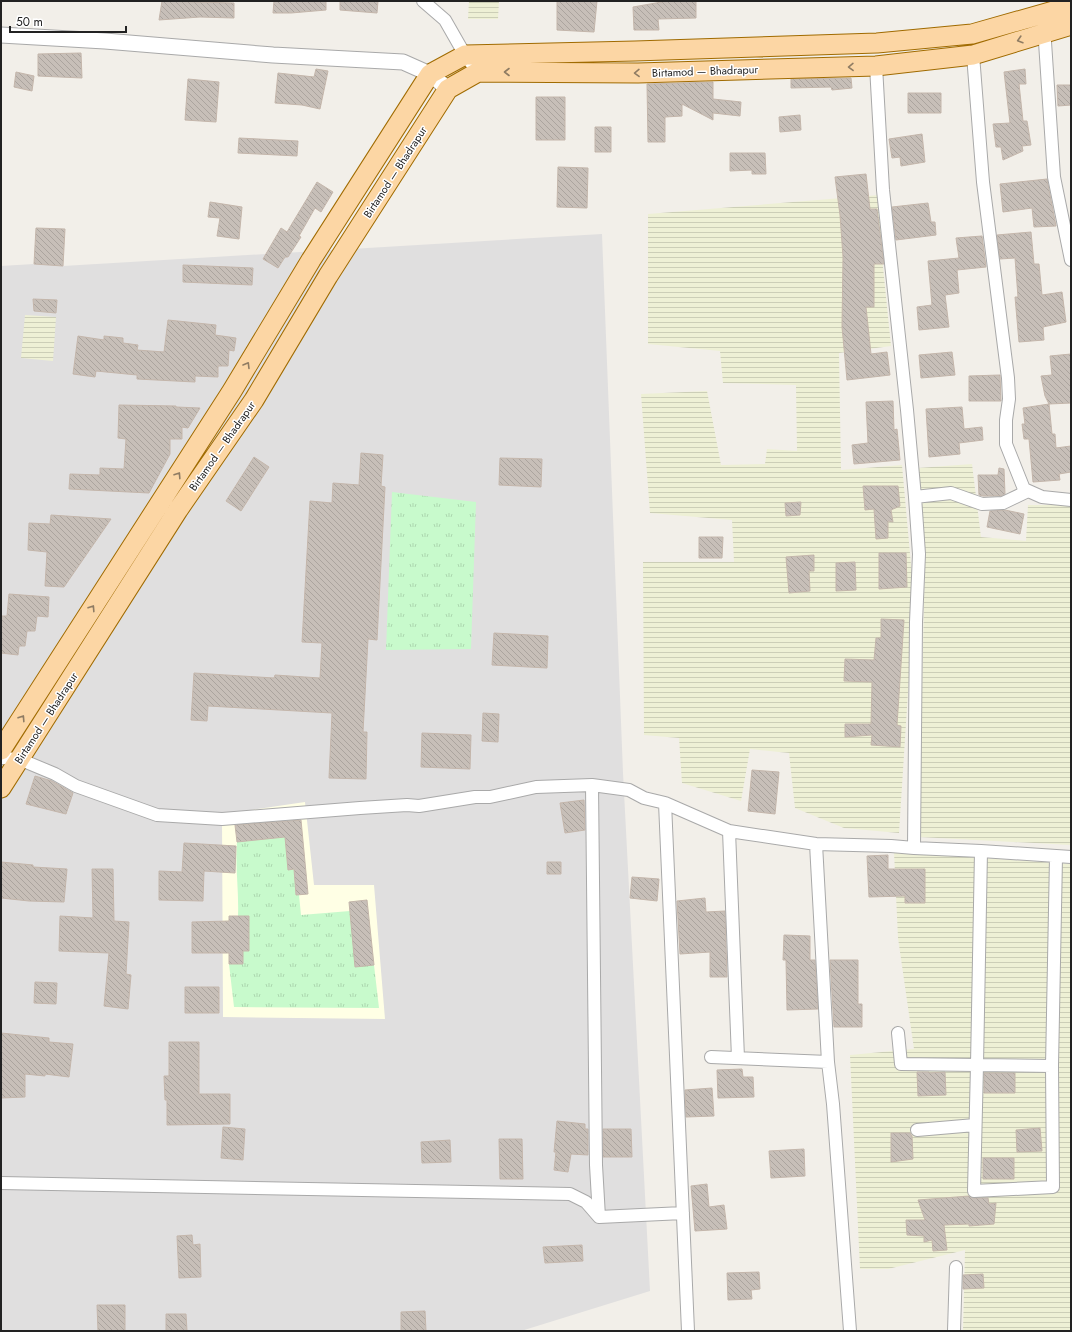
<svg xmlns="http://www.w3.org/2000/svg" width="1072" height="1332" viewBox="0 0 1072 1332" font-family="Jost,sans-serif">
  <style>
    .residential { fill: #e0dfdf }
    .education { fill: #ffffe5 }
    .farmland { fill: url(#farmland-rules) }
    .park { fill: url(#park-tufts) }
    .building { fill: url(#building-back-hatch); stroke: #c4b6ab }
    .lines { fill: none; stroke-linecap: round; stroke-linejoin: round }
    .minor-casing { stroke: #a9a9a9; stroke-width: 14 }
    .tertiary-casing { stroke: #a9a9a9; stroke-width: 17 }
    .primary-casing { stroke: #a06b00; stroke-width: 21 }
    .minor { stroke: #fff; stroke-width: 12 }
    .tertiary { stroke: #fff; stroke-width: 15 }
    .primary { stroke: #fcd6a4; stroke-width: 19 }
    .oneway { stroke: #8f7c63 }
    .labels { text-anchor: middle; stroke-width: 3; stroke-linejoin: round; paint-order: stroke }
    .street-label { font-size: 11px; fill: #222; stroke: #fff }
  </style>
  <defs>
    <pattern id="farmland-rules" width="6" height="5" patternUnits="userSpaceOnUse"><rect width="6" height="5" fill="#eef0d5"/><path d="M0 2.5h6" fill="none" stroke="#ccceb7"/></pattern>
    <pattern id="park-tufts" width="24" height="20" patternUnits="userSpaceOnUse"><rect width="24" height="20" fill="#c8facc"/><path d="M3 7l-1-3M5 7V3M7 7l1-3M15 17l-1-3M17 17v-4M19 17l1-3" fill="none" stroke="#acd6af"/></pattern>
    <pattern id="building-back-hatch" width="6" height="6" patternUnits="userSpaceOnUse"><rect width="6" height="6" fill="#c7bfb8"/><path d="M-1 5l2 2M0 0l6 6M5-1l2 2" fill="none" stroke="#aba49e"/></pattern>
  </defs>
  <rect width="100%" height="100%" fill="#f2efe9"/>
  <path class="residential" d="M 602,234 L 623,773 L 650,1291 L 521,1331 L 1,1331 L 1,266 L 34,264 L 63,266 Z"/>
  <path class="education" d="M 305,802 L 314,885 L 374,885 L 385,1019 L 223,1017 L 222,819 L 224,814 Z"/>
  <path class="farmland" d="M 469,1 L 499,1 L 498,19 L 468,19 Z
    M 879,195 L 883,267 L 891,346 L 839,353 L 841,470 L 902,465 L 914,598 L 899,833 L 844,828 L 795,808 L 789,753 L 750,749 L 741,801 L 682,783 L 679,738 L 644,735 L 643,562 L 734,562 L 732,520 L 650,513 L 641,394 L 707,391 L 721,465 L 765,464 L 767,449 L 797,451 L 796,385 L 723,383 L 720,351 L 648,344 L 648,214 Z
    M 25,315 L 56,317 L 53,361 L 21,358 Z
    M 972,464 L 981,537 L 1026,541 L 1028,505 L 1071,505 L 1071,845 L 919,837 L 925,553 L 918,468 Z
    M 894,852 L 1071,864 L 1071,1331 L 963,1331 L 965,1250 L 888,1269 L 860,1269 L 850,1055 L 914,1049 L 898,938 Z"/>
  <path class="park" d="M 392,492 L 476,502 L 471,649 L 386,650 Z
    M 285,837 L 288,870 L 294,869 L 296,895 L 299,895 L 301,915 L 350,911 L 374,965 L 379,1008 L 234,1007 L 229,964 L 242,964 L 243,951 L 249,950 L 249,916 L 238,916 C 239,891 235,867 237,842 Z"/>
  <path class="building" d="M 162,1 L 234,3 L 234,18 L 200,17 L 159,20 Z
    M 274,1 L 326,1 L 326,10 L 291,13 L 273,13 Z
    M 340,1 L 378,1 L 377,13 L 340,10 Z
    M 557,1 L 597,1 L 594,32 L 557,30 Z
    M 667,1 L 696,1 L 696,18 L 658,19 L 659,30 L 634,30 L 633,7 Z
    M 81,53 L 82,78 L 38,76 L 38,54 Z
    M 316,69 L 328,71 L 320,109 L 302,105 L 275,103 L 278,73 L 314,77 Z
    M 1025,69 L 1026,84 L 1019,84 L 1023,121 L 1027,121 L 1031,145 L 1022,146 L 1023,151 L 1003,160 L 1001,147 L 996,147 L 993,124 L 1010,123 L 1004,72 Z
    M 16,72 L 34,76 L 32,91 L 14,87 Z
    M 851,78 L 852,88 L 832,90 L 831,87 L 791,88 L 791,79 Z
    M 188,79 L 219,82 L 216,122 L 185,120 Z
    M 713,82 L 713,99 L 741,102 L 740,116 L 713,113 L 713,120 L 682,104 L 682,116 L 665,117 L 665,142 L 648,142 L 647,84 Z
    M 1057,85 L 1071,85 L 1071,105 L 1058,106 Z
    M 908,93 L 941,93 L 941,113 L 908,113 Z
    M 536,97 L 565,97 L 565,140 L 536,140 Z
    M 800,115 L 801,130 L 780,132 L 779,117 Z
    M 595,127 L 611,127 L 611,152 L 595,152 Z
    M 922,134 L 925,162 L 901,166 L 900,157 L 892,158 L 889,139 Z
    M 239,138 L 298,141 L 297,156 L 238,153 Z
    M 730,153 L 765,153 L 766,174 L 752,174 L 752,170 L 730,171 Z
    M 558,167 L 588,168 L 587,208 L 557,207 Z
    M 866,174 L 870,209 L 877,209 L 884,264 L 874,264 L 874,307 L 866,307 L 871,354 L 887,352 L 890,375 L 847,380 L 842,327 L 843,257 L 840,215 L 835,177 Z
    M 1047,179 L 1056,226 L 1034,227 L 1032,208 L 1003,212 L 1000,184 Z
    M 317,182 L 333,192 L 321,212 L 315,208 L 299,236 L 301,237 L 288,257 L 285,257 L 278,268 L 263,259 L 281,228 L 287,232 Z
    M 210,202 L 242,207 L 239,239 L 217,236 L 220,218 L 208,217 Z
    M 928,203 L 931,222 L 935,222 L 936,235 L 896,240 L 892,207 Z
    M 36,228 L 65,229 L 63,266 L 34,264 Z
    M 1031,232 L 1034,264 L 1039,264 L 1042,295 L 1062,292 L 1066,322 L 1043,327 L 1044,340 L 1019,342 L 1015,297 L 1018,297 L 1015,258 L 1000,259 L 997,235 Z
    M 982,236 L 986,267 L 957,270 L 959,293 L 945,295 L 949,327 L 919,330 L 917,307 L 932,305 L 928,261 L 959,258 L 956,238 Z
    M 183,265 L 253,268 L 252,285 L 183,282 Z
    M 33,299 L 57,300 L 56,313 L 34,311 Z
    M 168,320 L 216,325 L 215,335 L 236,338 L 234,351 L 229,350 L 228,366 L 218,366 L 218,377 L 195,376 L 195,382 L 137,379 L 137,375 L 96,371 L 95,377 L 73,374 L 78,336 L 104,340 L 104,336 L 123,338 L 123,343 L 138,345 L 137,350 L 164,352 Z
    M 952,352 L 955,375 L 921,378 L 919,355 Z
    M 1071,354 L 1071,403 L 1049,404 L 1045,396 L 1041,376 L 1052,375 L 1050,356 Z
    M 1000,375 L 1001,401 L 969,401 L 969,376 Z
    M 893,401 L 894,430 L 897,429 L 900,460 L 854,464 L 852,445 L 868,443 L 866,402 Z
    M 1049,404 L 1052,434 L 1055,434 L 1056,448 L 1071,446 L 1071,472 L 1059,474 L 1060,480 L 1033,482 L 1029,439 L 1024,439 L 1022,424 L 1025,424 L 1023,408 Z
    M 119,405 L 176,406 L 176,407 L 200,408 L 188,428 L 182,427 L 182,439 L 170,439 L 170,454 L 149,493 L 69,489 L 70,474 L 100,475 L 100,468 L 124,469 L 126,439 L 118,438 Z
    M 962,407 L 964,429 L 982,427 L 983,440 L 959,443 L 960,454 L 929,457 L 926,409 Z
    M 361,453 L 383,455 L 381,486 L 385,487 L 377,640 L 368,639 L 363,732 L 367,732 L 366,779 L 329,778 L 332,713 L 208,706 L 207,721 L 191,720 L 194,673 L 274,678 L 275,675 L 320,678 L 322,643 L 302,642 L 310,501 L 332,503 L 333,483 L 359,485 Z
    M 254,457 L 269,467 L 241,511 L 226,501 Z
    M 500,458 L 542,459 L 541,487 L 499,485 Z
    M 999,468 L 1004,469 L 1005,494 L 1001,496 L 983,496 L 979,495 L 978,475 L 998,475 Z
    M 863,486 L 898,486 L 900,506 L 891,510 L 893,522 L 888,521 L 888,538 L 876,539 L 874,509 L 865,510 Z
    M 801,502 L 800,515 L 786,516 L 785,503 Z
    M 1005,510 L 1024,514 L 1020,534 L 987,527 L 990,511 Z
    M 51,515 L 111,519 L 64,587 L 45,586 L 47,552 L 28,550 L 29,523 L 50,524 Z
    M 699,537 L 723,537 L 722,558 L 699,558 Z
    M 879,553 L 906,553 L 907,587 L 879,589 Z
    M 814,555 L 814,571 L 809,571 L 810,591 L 789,593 L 786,557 Z
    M 855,562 L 856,590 L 836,591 L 836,563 Z
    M 9,594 L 49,597 L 48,617 L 37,616 L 35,631 L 27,631 L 25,646 L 19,646 L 18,655 L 1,653 L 1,616 L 7,616 Z
    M 881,619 L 904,620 L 897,725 L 901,726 L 900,747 L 871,745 L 872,735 L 845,737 L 845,724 L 871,724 L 872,682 L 844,681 L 845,659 L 874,660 L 876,638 L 881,638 Z
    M 494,633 L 548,636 L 547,668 L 492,665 Z
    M 483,713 L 499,714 L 498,742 L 482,741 Z
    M 422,733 L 471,735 L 470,769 L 421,767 Z
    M 752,770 L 779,772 L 775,814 L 748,811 Z
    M 35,776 L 52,781 L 73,793 L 66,814 L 26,804 Z
    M 584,800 L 585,830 L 565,833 L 560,803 Z
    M 301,820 L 308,894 L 296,895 L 294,869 L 288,870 L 285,837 L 237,842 L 235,825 Z
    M 184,843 L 236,846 L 235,873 L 204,871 L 203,901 L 159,900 L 159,871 L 182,872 Z
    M 888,855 L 888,869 L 925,869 L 925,903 L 905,903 L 905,896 L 869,897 L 867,856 Z
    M 1,862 L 33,865 L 33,867 L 67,869 L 64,902 L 29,901 L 1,898 Z
    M 547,862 L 561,862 L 561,874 L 547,874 Z
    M 92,869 L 113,869 L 114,921 L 129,922 L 126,974 L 131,975 L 128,1009 L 104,1006 L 109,953 L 59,951 L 60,916 L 93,918 Z
    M 632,877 L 659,879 L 657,901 L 630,898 Z
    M 705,898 L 706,912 L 725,911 L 727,977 L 710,977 L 710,952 L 680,954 L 677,901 Z
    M 367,900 L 374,965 L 355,967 L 349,902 Z
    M 229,916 L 249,916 L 249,951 L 243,951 L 243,964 L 229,964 L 229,953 L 192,953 L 192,922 L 229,921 Z
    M 784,935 L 810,936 L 810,960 L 815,960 L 818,1009 L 787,1010 L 786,960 L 783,960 Z
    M 830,960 L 858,960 L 858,1004 L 862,1004 L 862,1027 L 834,1027 Z
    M 35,982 L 57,983 L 56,1004 L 34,1003 Z
    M 185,987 L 219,987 L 219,1013 L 185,1013 Z
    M 1,1033 L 49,1038 L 49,1042 L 73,1044 L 69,1077 L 45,1074 L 45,1076 L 25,1074 L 25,1097 L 1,1098 Z
    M 169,1042 L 199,1042 L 199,1094 L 230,1094 L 230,1124 L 167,1125 L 167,1100 L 165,1100 L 164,1076 L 169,1076 Z
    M 742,1069 L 743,1077 L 753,1077 L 754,1097 L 718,1098 L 717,1070 Z
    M 917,1072 L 929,1072 L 929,1073 L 945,1072 L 946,1095 L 918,1096 Z
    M 984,1073 L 1015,1073 L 1015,1093 L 984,1093 Z
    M 712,1088 L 714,1116 L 686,1117 L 685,1090 Z
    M 557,1121 L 585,1124 L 585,1129 L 588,1129 L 588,1155 L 571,1154 L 568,1172 L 554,1170 L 556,1152 L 554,1152 Z
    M 223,1127 L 245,1129 L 243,1160 L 221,1158 Z
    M 1040,1128 L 1042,1151 L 1017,1152 L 1016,1130 Z
    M 603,1129 L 631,1129 L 632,1157 L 603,1157 Z
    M 891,1133 L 910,1133 L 912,1136 L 913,1159 L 891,1162 Z
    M 499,1139 L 522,1139 L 523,1179 L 500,1179 Z
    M 450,1140 L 451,1162 L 422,1163 L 421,1142 Z
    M 804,1149 L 805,1176 L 771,1178 L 769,1151 Z
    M 983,1158 L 1014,1158 L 1014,1179 L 983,1179 Z
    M 707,1184 L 709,1207 L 724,1205 L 727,1229 L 695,1231 L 691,1186 Z
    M 969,1196 L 974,1198 L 988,1198 L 989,1204 L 996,1203 L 994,1224 L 969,1226 L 969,1224 L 944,1225 L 947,1250 L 933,1251 L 932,1240 L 924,1242 L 924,1236 L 907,1235 L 906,1220 L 925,1220 L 918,1200 Z
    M 192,1235 L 193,1245 L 200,1244 L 201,1277 L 179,1278 L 177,1236 Z
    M 582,1245 L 583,1261 L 545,1263 L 543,1247 Z
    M 759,1272 L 760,1289 L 751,1290 L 752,1299 L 728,1300 L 727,1273 Z
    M 983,1274 L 984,1288 L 963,1289 L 963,1275 Z
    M 97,1305 L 125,1305 L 125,1331 L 98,1331 Z
    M 425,1311 L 426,1331 L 401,1331 L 401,1312 Z
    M 166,1314 L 186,1314 L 187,1331 L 166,1331 Z"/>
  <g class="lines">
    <g class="minor-casing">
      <path id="minor" d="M 423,1 L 445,20 L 465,55 L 478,72
        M 1044,27 L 1054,177 L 1071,260
        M 973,55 L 983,182 L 1008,378 L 1009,399 L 1006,420 L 1006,444 L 1024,489 L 1042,497 L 1071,500
        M 876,66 L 883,190 L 907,410 L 915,497 L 919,554 L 916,622 L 914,848
        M 915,497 L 951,493 L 982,504 L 1003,503 L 1028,491
        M 1,758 L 19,759 L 55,774 L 76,786 L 157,815 L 222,819 L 360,808 L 407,805 L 419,806 L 475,797 L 490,797 L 536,787 L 592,785 L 629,790 L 644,798 L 665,803 L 729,831 L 816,844 L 891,846 L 914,848 L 981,851 L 1071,857
        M 665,803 L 688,1331
        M 729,831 L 738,1058
        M 898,1033 L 901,1064 L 977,1065 L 981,851
        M 711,1057 L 828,1062 L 816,844
        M 828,1062 L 833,1104 L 850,1331
        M 977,1065 L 1052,1066 L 1053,1187 L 974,1191 Z
        M 1052,1066 L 1056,857
        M 917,1130 L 975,1125
        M 1,1183 L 570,1194 L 586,1202 L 599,1217 L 596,1165 L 592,785
        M 599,1217 L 683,1213
        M 954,1331 L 956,1267"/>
    </g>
    <g class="tertiary-casing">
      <path id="tertiary" d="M 1,35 L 105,41 L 273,55 L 403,62 L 430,74 L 448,89"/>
    </g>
    <g class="primary-casing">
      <path id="primary" d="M 1,750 L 232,391 L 311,260 L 430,74 L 465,55 L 635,51 L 877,43 L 972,34 L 1071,6
        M 1,788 L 178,510 L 254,400 L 328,276 L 448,89 L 478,72 L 638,73 L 876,66 L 973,55 L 1071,25"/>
    </g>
    <use href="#minor" class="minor"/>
    <use href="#tertiary" class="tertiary"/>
    <use href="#primary" class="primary"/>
  </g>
  <defs><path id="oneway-chevron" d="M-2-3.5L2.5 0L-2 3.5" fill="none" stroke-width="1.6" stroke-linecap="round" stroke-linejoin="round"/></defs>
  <g class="oneway">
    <use href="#oneway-chevron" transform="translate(1020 40) rotate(163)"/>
    <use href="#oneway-chevron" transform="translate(851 67) rotate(179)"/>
    <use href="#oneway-chevron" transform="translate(507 72) rotate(-180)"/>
    <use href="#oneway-chevron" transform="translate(637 73) rotate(179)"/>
    <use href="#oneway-chevron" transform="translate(247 365) rotate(-59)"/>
    <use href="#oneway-chevron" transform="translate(178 475) rotate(-57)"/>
    <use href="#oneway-chevron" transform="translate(92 608) rotate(-57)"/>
    <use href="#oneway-chevron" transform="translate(22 718) rotate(-57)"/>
  </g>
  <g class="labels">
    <g class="street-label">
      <text transform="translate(705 71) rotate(-2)" y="4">Birtamod — Bhadrapur</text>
      <text transform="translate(395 172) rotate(-57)" y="4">Birtamod — Bhadrapur</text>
      <text transform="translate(222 446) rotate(-55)" y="4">Birtamod — Bhadrapur</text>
      <text transform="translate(46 718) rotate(-57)" y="4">Birtamod — Bhadrapur</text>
    </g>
  </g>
  <rect width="1072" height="1332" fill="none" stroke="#222222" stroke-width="4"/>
  <path d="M10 26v6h116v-6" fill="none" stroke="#222222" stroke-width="2"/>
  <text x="16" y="26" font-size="12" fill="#222222" stroke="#ffffff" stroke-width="3" paint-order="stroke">50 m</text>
</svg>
